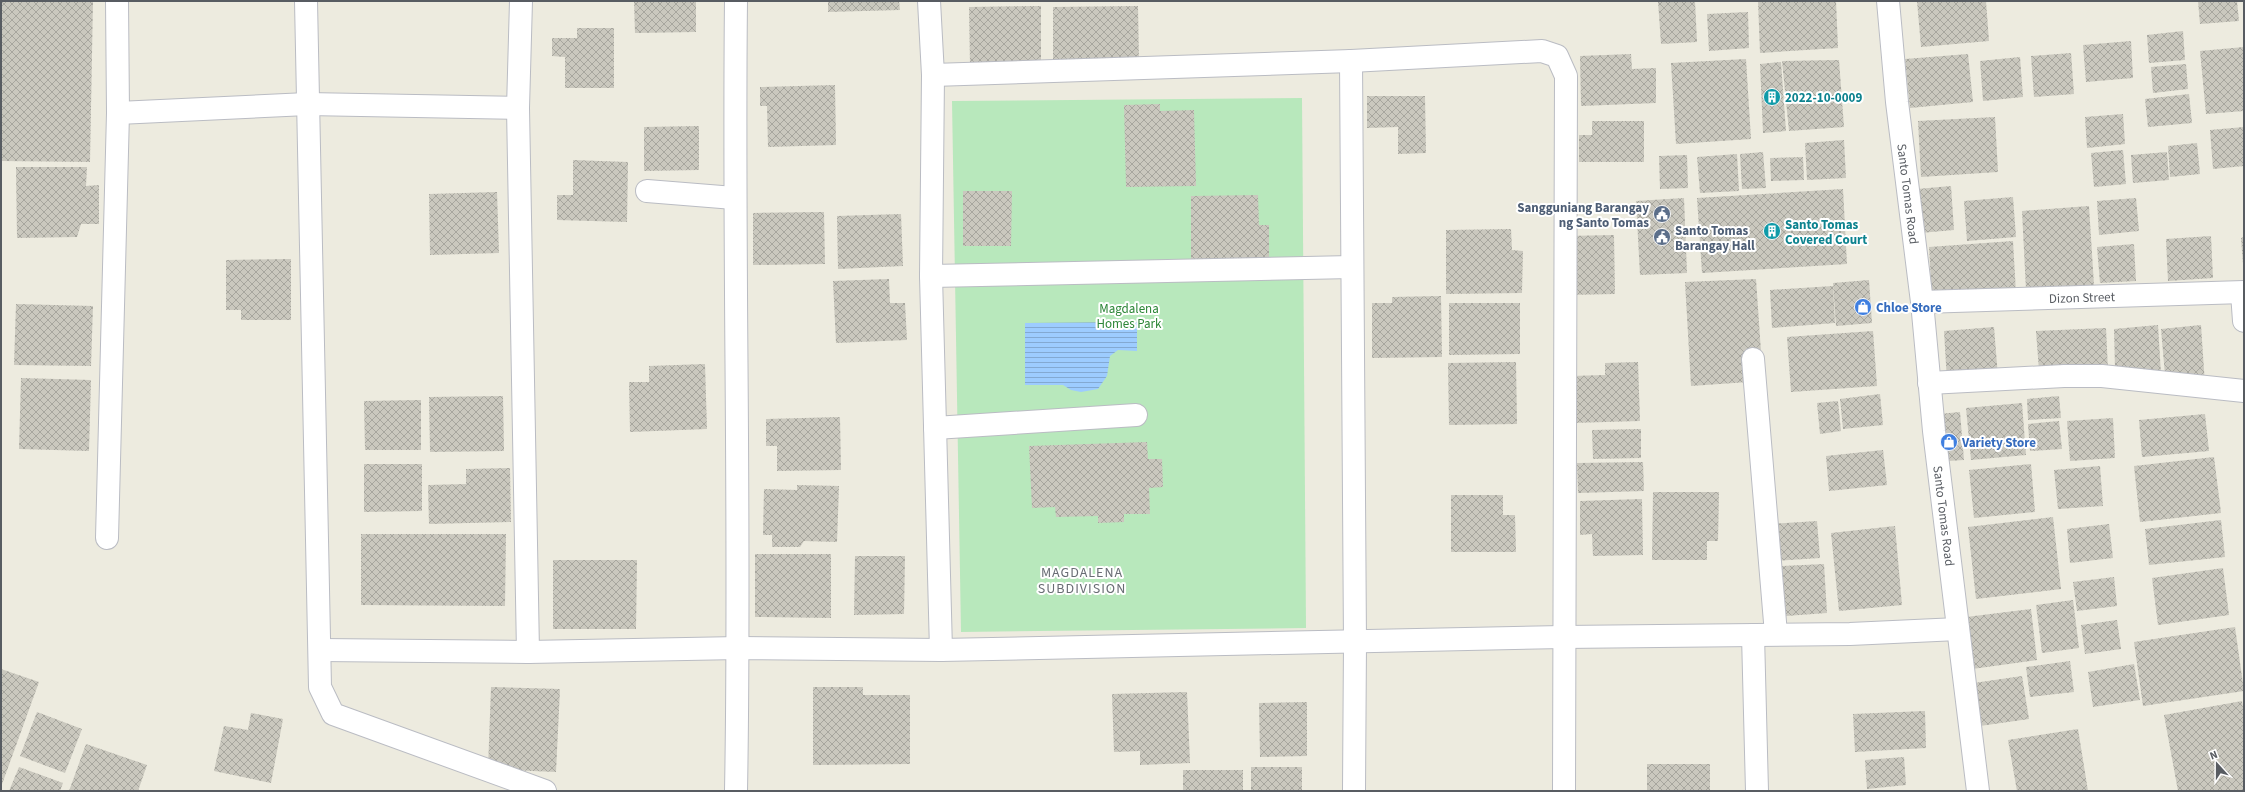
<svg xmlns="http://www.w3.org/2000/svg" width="2245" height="792" viewBox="0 0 2245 792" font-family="'Source Sans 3',sans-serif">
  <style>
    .green { fill: #b8e8bc }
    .water { fill: url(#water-rules) }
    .building { fill: url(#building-cross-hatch) }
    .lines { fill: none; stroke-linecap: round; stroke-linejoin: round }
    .minor-casing { stroke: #babcc3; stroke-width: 24 }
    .minor { stroke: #fff; stroke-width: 22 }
    .labels { text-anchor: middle; stroke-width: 4; stroke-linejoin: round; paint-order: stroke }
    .culture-label { font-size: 13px; font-weight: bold; fill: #0d838f; stroke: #fff; text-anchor: start }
    .street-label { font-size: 13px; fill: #585c62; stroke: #fff }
    .service-label { font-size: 13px; font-weight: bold; fill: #4e5e75; stroke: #fff; text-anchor: end }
    .shop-label { font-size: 13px; font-weight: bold; fill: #366cbe; stroke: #fff; text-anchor: start }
    .park-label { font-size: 13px; fill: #2c8637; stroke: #fff }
    .neighbourhood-label { font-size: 14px; letter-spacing: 1px; fill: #696d74; stroke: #fff }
  </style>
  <defs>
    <pattern id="water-rules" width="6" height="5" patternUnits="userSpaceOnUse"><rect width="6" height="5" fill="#9dccff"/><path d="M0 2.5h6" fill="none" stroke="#83a9d2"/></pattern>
    <pattern id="building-cross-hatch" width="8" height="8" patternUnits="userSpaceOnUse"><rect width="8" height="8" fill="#cac8be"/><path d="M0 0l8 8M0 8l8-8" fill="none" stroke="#a7a69e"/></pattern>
  </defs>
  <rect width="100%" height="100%" fill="#edebdf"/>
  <path class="green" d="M 1302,98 L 1306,628 L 961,632 L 952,101 Z"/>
  <path class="water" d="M 1137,322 L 1137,351 L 1118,350 L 1110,356 L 1107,376 L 1098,389 L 1081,392 L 1071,390 L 1063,385 L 1025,385 L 1025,323 Z"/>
  <path class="building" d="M 1,1 L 93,1 L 90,162 L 1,161 Z
    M 634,1 L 696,1 L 696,32 L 635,33 Z
    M 828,1 L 899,1 L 900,10 L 828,12 Z
    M 1658,1 L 1695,1 L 1697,42 L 1661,44 Z
    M 1758,1 L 1836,1 L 1838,48 L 1760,53 Z
    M 1917,1 L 1986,1 L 1989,41 L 1921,47 Z
    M 2198,1 L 2237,1 L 2239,21 L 2200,24 Z
    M 1041,6 L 1041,65 L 970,66 L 969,7 Z
    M 1138,6 L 1139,63 L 1053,63 L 1053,7 Z
    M 1748,12 L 1749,48 L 1709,51 L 1707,14 Z
    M 577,28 L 614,28 L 614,88 L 565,88 L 565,57 L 552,56 L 552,38 L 577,38 Z
    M 2183,31 L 2185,60 L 2149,63 L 2147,35 Z
    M 2131,41 L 2133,78 L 2086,82 L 2083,45 Z
    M 2244,47 L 2244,111 L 2206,114 L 2200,51 Z
    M 2071,53 L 2074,94 L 2034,97 L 2031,56 Z
    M 1631,54 L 1632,69 L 1656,68 L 1656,103 L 1581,106 L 1580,56 Z
    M 1968,54 L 1973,102 L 1910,108 L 1905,59 Z
    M 2020,57 L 2023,97 L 1983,101 L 1980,61 Z
    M 1746,59 L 1751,139 L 1676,144 L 1671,63 Z
    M 1839,60 L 1844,127 L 1789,131 L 1782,61 Z
    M 1781,62 L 1786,131 L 1763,133 L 1760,64 Z
    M 2186,64 L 2188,89 L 2153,93 L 2151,67 Z
    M 835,85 L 836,145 L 768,147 L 767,106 L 760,106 L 760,87 Z
    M 2189,94 L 2192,123 L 2148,127 L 2145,99 Z
    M 1367,96 L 1425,96 L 1426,153 L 1398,154 L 1398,127 L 1367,128 Z
    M 1160,104 L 1160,111 L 1194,110 L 1196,186 L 1126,187 L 1124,105 Z
    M 2123,114 L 2125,144 L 2087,148 L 2085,117 Z
    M 1995,117 L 1998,172 L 1921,177 L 1918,121 Z
    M 1592,121 L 1644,121 L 1644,162 L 1579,162 L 1579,135 L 1592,135 Z
    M 699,126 L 699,170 L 644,171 L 644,127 Z
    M 2244,127 L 2244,166 L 2213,169 L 2210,130 Z
    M 1844,140 L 1846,178 L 1807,180 L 1805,143 Z
    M 2197,143 L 2200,174 L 2170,177 L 2168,146 Z
    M 2123,150 L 2126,184 L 2094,187 L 2091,153 Z
    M 1763,152 L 1766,188 L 1742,189 L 1740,154 Z
    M 2167,152 L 2169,180 L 2133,183 L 2131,155 Z
    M 1737,154 L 1739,191 L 1700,193 L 1697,157 Z
    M 1687,155 L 1688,188 L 1660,189 L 1659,156 Z
    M 1803,157 L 1804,180 L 1771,181 L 1770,158 Z
    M 573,160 L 628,162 L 627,222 L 557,220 L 557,195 L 573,195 Z
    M 16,167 L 87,167 L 86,186 L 99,185 L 99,224 L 81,224 L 77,237 L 17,238 Z
    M 1951,186 L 1954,230 L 1909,234 L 1906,190 Z
    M 1843,189 L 1847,264 L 1702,273 L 1697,198 Z
    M 963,191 L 1012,191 L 1011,246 L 963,246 Z
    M 497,192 L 499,253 L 430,255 L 429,194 Z
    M 1258,195 L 1259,225 L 1269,225 L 1269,268 L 1191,269 L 1191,196 Z
    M 2013,197 L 2016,237 L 1967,241 L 1964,201 Z
    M 1684,198 L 1687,273 L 1640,275 L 1636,201 Z
    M 2136,198 L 2139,231 L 2099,235 L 2097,201 Z
    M 2089,206 L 2094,285 L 2026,290 L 2022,211 Z
    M 824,212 L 825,264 L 753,265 L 753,213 Z
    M 901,214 L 903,266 L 838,269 L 837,216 Z
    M 1511,229 L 1512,250 L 1523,251 L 1522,293 L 1446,294 L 1446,230 Z
    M 1614,235 L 1615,294 L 1568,295 L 1567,236 Z
    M 2211,236 L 2213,278 L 2168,281 L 2166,239 Z
    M 2244,237 L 2244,264 L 2243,264 L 2241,238 Z
    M 2013,241 L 2016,293 L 1932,299 L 1929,247 Z
    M 2134,244 L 2136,281 L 2100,283 L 2097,247 Z
    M 291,259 L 291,320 L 241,320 L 241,310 L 226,310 L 226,260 Z
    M 889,279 L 890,303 L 905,303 L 907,340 L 836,343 L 833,281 Z
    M 1756,279 L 1763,381 L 1691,386 L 1685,282 Z
    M 1869,280 L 1872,323 L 1836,326 L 1833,283 Z
    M 1833,286 L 1835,323 L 1772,328 L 1770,290 Z
    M 1441,296 L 1442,357 L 1372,358 L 1372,303 L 1392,303 L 1392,297 Z
    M 1449,303 L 1520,303 L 1520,354 L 1449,355 Z
    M 16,304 L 93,306 L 91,366 L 14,365 Z
    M 2158,325 L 2161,374 L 2115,369 L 2114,329 Z
    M 2201,325 L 2205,385 L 2165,375 L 2161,329 Z
    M 1994,327 L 1998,377 L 1947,381 L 1944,331 Z
    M 2106,328 L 2108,370 L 2039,371 L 2036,331 Z
    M 1873,331 L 1877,386 L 1791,392 L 1787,337 Z
    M 1516,362 L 1517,424 L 1449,425 L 1448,363 Z
    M 1638,362 L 1640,421 L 1572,423 L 1571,376 L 1605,375 L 1605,363 Z
    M 705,364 L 707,429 L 630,432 L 629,382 L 649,382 L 649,366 Z
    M 21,378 L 91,380 L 89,451 L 19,449 Z
    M 1880,394 L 1883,425 L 1843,429 L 1840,399 Z
    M 503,396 L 504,451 L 430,452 L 429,397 Z
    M 2059,396 L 2061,418 L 2028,420 L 2027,399 Z
    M 421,400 L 421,450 L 365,450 L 364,401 Z
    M 1838,401 L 1841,431 L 1820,434 L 1817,403 Z
    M 2022,403 L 2026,455 L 1971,460 L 1966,408 Z
    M 1960,412 L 1964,460 L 1932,462 L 1928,415 Z
    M 2205,414 L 2209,451 L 2142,457 L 2139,420 Z
    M 840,417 L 841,470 L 777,471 L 777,446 L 766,446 L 766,419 Z
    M 2113,418 L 2115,458 L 2070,461 L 2067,421 Z
    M 2059,421 L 2062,449 L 2030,451 L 2028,424 Z
    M 1641,429 L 1641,458 L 1593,459 L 1592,430 Z
    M 1147,442 L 1148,459 L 1162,459 L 1163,487 L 1149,488 L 1150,514 L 1124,514 L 1124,522 L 1098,523 L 1098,516 L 1056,517 L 1055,507 L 1032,508 L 1029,446 Z
    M 1883,450 L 1887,485 L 1829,491 L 1826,456 Z
    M 2214,457 L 2221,513 L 2140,522 L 2134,466 Z
    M 1643,462 L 1644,491 L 1578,493 L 1577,463 Z
    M 364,464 L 422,464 L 422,511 L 364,512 Z
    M 2031,464 L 2035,512 L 1974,518 L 1969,470 Z
    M 2100,466 L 2103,506 L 2058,509 L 2054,470 Z
    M 510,468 L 511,522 L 429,524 L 428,485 L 466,484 L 466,469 Z
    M 797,485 L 839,486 L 837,542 L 804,541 L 800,547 L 772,547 L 772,535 L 763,535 L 764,489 L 797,490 Z
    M 1653,492 L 1719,492 L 1718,541 L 1707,541 L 1707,560 L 1652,560 Z
    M 1451,495 L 1503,495 L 1503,515 L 1515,515 L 1516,552 L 1451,552 Z
    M 1642,499 L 1643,555 L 1593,556 L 1592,534 L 1580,535 L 1580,501 Z
    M 2053,517 L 2061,589 L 1976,599 L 1968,527 Z
    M 2221,520 L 2225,557 L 2149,565 L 2145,529 Z
    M 1817,521 L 1820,558 L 1773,561 L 1770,524 Z
    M 2109,524 L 2113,558 L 2070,563 L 2067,529 Z
    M 1895,526 L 1902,605 L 1839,611 L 1831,533 Z
    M 361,534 L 506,534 L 505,606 L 361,605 Z
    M 755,554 L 831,554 L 831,618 L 755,617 Z
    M 855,556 L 905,556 L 904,614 L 854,615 Z
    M 553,560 L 637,560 L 636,629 L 553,629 Z
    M 1824,564 L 1827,613 L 1786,616 L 1782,566 Z
    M 2223,568 L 2229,615 L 2158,625 L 2152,578 Z
    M 2114,577 L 2117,606 L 2077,611 L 2073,582 Z
    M 2073,600 L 2079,648 L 2042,653 L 2036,605 Z
    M 2031,609 L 2037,660 L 1965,670 L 1958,618 Z
    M 2117,620 L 2121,649 L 2085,654 L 2081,625 Z
    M 2235,627 L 2244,691 L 2143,706 L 2134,642 Z
    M 2070,661 L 2074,692 L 2030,697 L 2026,667 Z
    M 2134,664 L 2140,700 L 2093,707 L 2088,672 Z
    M 1,669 L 39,682 L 1,787 Z
    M 2022,676 L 2029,719 L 1973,727 L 1967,684 Z
    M 491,687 L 560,689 L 556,772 L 488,769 Z
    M 813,687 L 863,687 L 863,695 L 910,695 L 910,764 L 813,765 Z
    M 1187,692 L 1190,763 L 1140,765 L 1140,751 L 1114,752 L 1112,694 Z
    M 2242,701 L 2244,714 L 2244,791 L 2178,791 L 2164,715 Z
    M 1307,702 L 1307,756 L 1260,757 L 1259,703 Z
    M 1925,711 L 1926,748 L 1855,752 L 1853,714 Z
    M 37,712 L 82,729 L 65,773 L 20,756 Z
    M 251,713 L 283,719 L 271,783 L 214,771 L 224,726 L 248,730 Z
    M 2078,729 L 2088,791 L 2017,791 L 2008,740 Z
    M 86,744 L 147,765 L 138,791 L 69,791 Z
    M 1904,757 L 1906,785 L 1867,789 L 1865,760 Z
    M 1647,764 L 1710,764 L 1710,791 L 1647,791 Z
    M 19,767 L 63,783 L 60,791 L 9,791 Z
    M 1251,767 L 1302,767 L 1302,791 L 1251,791 Z
    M 1183,770 L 1243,770 L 1243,791 L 1183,791 Z"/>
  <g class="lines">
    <g class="minor-casing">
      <g id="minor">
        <path d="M 306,1 L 320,687 L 333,714 L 545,791"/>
        <path d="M 521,1 L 518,108 L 528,652"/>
        <path d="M 736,1 C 733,264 741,528 736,791"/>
        <path d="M 929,1 L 933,75 L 931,276 L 941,650"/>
        <path id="s1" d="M 1888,1 L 1897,102 L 1922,302 L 1934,431 L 1978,791"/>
        <path d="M 1351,61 L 1355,643 L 1354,791"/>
        <path d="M 933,75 L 1351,61 L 1542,51 L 1557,56 L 1566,76 L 1564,791"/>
        <path d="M 118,113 L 307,104 L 518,108"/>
        <path d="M 647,191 L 734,198"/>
        <path d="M 931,276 L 1352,267"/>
        <path d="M 2242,293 L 2244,321"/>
        <path id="s2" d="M 1922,302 L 2244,292"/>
        <path d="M 1753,359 L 1776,634"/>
        <path d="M 1929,383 L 2064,376 L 2102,376 L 2244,391"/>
        <path d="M 935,428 L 1136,415"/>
        <path d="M 107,538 L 118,113 L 117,1"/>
        <path d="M 1753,635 L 1757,791"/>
        <path d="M 320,650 L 528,652 L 739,648 L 941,650 L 1563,637 L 1850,634 L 1958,629"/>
      </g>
    </g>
    <use href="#minor" class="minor"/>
  </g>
  <defs>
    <g id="building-disc" transform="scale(0.9)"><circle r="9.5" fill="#0f9aa8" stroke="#fff"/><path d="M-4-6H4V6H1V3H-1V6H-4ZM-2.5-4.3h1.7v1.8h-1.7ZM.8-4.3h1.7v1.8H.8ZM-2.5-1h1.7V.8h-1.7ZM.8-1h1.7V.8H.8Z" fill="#fff"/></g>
    <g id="civic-disc" transform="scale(0.9)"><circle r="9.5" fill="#5c6f8a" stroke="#fff"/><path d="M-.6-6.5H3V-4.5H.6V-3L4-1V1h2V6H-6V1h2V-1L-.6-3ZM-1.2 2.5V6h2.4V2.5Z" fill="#fff"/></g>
    <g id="shop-disc" transform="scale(0.9)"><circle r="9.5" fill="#3f7fe0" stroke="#fff"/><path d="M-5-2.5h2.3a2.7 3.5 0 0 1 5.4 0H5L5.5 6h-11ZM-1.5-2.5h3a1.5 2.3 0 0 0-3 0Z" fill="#fff"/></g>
  </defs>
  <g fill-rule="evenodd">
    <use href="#building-disc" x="1772" y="97"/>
    <use href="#civic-disc" x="1662" y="214"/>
    <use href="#building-disc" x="1772" y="231"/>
    <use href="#civic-disc" x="1662" y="237"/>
    <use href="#shop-disc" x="1863" y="307"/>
    <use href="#shop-disc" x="1949" y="442"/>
  </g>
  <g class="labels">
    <g class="culture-label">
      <text x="1785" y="102">2022-10-0009</text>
      <text x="1785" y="229">Santo Tomas<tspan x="1785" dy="15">Covered Court</tspan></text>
    </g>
    <g class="street-label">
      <text dy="5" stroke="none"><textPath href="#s1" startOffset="194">Santo Tomas Road</textPath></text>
      <text dy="5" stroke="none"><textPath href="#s2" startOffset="160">Dizon Street</textPath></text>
      <text dy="5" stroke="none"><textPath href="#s1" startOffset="518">Santo Tomas Road</textPath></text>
    </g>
    <g class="service-label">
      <text x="1649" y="212">Sangguniang Barangay<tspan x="1649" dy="15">ng Santo Tomas</tspan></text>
      <text x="1675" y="235" text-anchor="start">Santo Tomas<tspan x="1675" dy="15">Barangay Hall</tspan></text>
    </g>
    <g class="shop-label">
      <text x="1876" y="312">Chloe Store</text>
      <text x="1962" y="447">Variety Store</text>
    </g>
    <g class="park-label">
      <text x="1129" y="313">Magdalena<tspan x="1129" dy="15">Homes Park</tspan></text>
    </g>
    <g class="neighbourhood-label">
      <text x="1082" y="577">MAGDALENA<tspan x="1082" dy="16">SUBDIVISION</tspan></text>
    </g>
  </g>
  <rect width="2245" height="792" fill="none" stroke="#585c62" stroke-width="4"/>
  <g transform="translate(2217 764) rotate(339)" stroke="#ffffff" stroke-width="3" paint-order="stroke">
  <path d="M0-3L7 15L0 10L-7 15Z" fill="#585c62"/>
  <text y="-6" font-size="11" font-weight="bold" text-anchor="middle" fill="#585c62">N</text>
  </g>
</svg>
